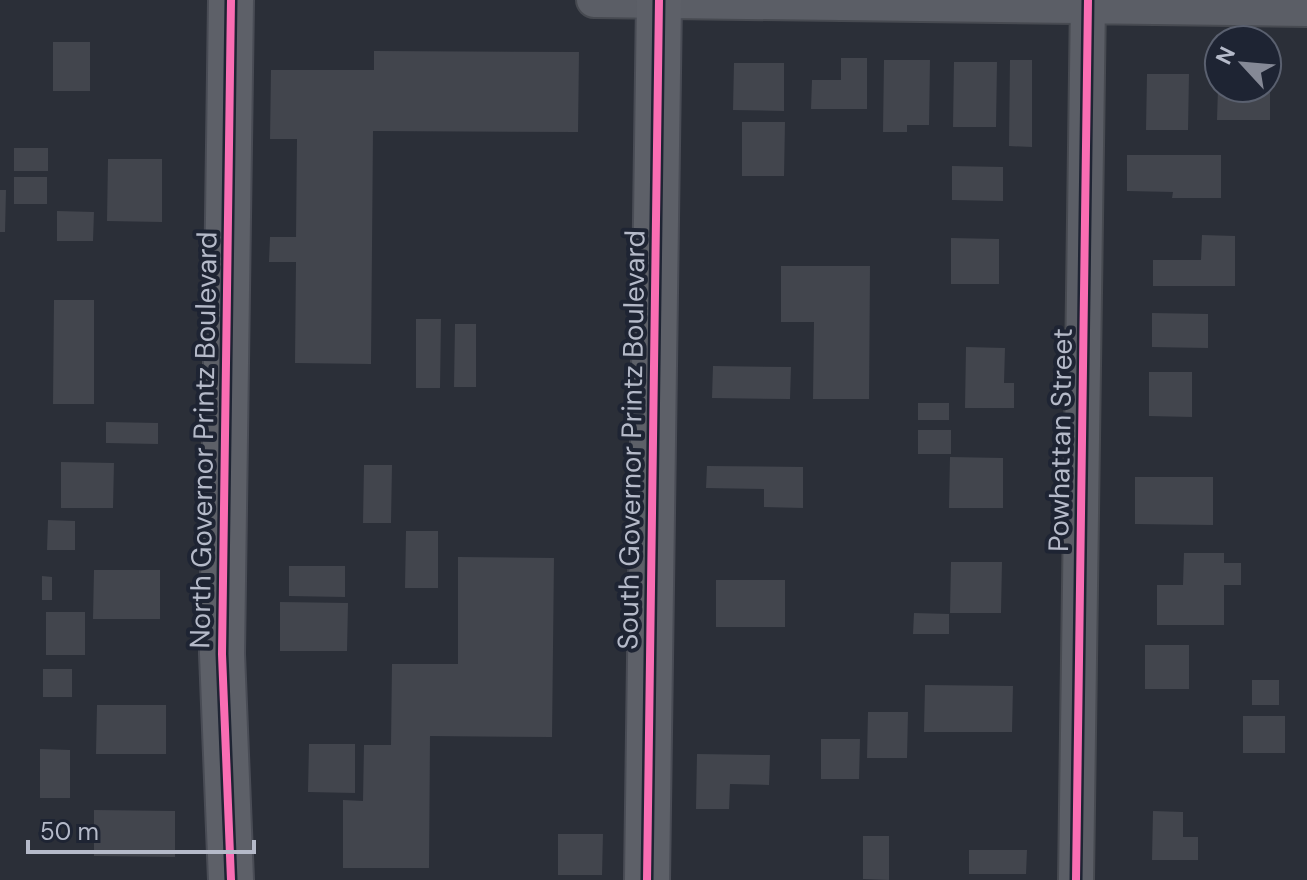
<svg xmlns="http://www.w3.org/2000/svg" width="1307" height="880" viewBox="0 0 1307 880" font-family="'DM Sans',sans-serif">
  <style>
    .building { fill: #42454d }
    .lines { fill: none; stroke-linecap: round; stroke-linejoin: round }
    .minor-casing { stroke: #474a51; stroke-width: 38 }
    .primary-casing { stroke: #494c55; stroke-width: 48 }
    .minor { stroke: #5b5e66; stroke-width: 34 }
    .primary { stroke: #5d6068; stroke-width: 44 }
    .cycleway-casing { stroke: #1e2433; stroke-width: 13 }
    .cycleway { stroke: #f96db3; stroke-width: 8 }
    .labels { text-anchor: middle; stroke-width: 8; stroke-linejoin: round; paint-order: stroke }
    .street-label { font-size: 28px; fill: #b5bac9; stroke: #1e2433 }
  </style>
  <rect width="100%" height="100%" fill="#2b2f38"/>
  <path class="building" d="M 53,42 L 90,42 L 90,91 L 53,91 Z
    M 374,51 L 579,52 L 578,132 L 373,131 L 371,364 L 295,363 L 296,262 L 269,262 L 270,237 L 296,237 L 297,139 L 270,139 L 271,70 L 374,70 Z
    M 841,58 L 867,58 L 867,109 L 811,109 L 812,80 L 841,80 Z
    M 884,60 L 930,60 L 929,125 L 907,125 L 907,132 L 883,132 Z
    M 1010,60 L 1032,60 L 1032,147 L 1009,146 Z
    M 954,62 L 997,62 L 996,127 L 953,127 Z
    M 734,63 L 784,63 L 784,111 L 733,110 Z
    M 1147,74 L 1189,74 L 1188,130 L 1146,130 Z
    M 1267,77 L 1270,77 L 1270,120 L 1217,120 L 1218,88 L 1267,88 Z
    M 742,122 L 785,122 L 784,176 L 742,176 Z
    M 14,148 L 48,148 L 48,171 L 14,171 Z
    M 1127,155 L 1221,155 L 1221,198 L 1172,198 L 1173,192 L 1127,191 Z
    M 108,159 L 162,159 L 162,222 L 107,221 Z
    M 952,166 L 1003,167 L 1003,201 L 952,200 Z
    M 14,177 L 47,177 L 47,204 L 14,204 Z
    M 0,190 L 6,190 L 5,232 L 0,232 Z
    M 57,211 L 94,212 L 93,241 L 57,241 Z
    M 1202,235 L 1235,236 L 1235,286 L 1153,286 L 1153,260 L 1201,260 Z
    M 951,238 L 999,239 L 999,284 L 951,284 Z
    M 781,266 L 870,266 L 869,399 L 813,399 L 814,322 L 781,322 Z
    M 54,300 L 94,300 L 94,404 L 53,404 Z
    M 1152,313 L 1208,314 L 1208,348 L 1152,347 Z
    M 416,319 L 441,319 L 440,388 L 416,388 Z
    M 455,324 L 476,324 L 476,387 L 454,387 Z
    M 966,347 L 1005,348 L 1004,383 L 1014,383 L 1014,408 L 965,408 Z
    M 713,366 L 791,367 L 790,399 L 712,398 Z
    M 1149,372 L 1192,372 L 1192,417 L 1149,416 Z
    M 918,403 L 949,403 L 949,420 L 918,420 Z
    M 106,422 L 158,423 L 158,444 L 106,443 Z
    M 918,430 L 951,430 L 951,454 L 918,454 Z
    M 950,457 L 1003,458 L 1003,508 L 949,508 Z
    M 61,462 L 114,463 L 113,508 L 61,508 Z
    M 364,465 L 392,465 L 391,523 L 363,523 Z
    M 707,466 L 803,467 L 803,508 L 764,507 L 764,489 L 706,488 Z
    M 1135,477 L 1213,477 L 1213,525 L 1135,524 Z
    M 48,520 L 75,521 L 75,550 L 47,550 Z
    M 406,531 L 438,531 L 438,588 L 405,588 Z
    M 1184,553 L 1224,553 L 1224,563 L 1241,563 L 1241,585 L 1224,585 L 1224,625 L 1157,625 L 1157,585 L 1183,585 Z
    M 458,557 L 554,558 L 552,737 L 430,736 L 429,868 L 343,868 L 343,800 L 363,801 L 364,745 L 391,745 L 392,664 L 458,664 Z
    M 951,562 L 1002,562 L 1001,613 L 950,613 Z
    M 289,566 L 345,566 L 345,597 L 289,596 Z
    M 94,570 L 160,570 L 160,619 L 93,619 Z
    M 42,576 L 52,577 L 52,600 L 42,600 Z
    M 716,580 L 785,580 L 785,627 L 716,627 Z
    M 280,602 L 348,603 L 347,651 L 280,651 Z
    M 46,612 L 85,612 L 85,655 L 46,655 Z
    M 914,613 L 949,614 L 949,634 L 913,634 Z
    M 1145,645 L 1189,645 L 1189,689 L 1145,689 Z
    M 43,669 L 72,669 L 72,697 L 43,697 Z
    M 1252,680 L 1279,680 L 1279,705 L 1252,705 Z
    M 925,685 L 1013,686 L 1012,732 L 924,732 Z
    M 97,705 L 166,705 L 166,754 L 96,754 Z
    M 868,712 L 908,712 L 907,758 L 867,758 Z
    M 1243,716 L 1285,716 L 1285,753 L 1243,753 Z
    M 821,739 L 860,739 L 859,779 L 821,779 Z
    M 309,744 L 355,744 L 355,793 L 308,792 Z
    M 40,749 L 70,750 L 70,798 L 40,798 Z
    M 697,754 L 770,755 L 769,785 L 730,784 L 729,809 L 696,809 Z
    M 94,810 L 175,811 L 175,857 L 94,856 Z
    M 1153,811 L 1183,812 L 1183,837 L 1198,837 L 1198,860 L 1152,860 Z
    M 558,834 L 603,834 L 602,875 L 558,875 Z
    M 863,836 L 889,836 L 889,880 L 863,879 Z
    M 969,850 L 1027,850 L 1026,874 L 969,874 Z"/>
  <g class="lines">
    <g class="minor-casing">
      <path id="minor" d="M 594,0 L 1307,9
        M 1076,880 L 1088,0"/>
    </g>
    <g class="primary-casing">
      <path id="primary" d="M 231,880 L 222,654 L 231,0
        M 647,880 L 659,0"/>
    </g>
    <use href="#minor" class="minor"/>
    <use href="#primary" class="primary"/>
    <g class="cycleway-casing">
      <path id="cycleway" d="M 231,880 L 222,654 L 231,0
        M 647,880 L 659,0
        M 1076,880 L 1088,0"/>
    </g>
    <use href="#cycleway" class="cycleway"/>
  </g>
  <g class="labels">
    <g class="street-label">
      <text transform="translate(203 440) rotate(-89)" y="10">North Governor Printz Boulevard</text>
      <text transform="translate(631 440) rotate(-89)" y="10">South Governor Printz Boulevard</text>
      <text transform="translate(1060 440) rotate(-89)" y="10">Powhattan Street</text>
    </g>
  </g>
  <g transform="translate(1243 64) rotate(296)"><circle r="38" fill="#1e2433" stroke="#5a606f" stroke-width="2"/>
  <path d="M0-6L14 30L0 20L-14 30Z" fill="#858996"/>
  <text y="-12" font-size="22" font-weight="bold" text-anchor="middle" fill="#b5bac9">N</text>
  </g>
  <path d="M28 840v12h226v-12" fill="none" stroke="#b5bac9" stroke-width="4"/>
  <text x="40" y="840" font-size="24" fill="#b5bac9" stroke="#1e2433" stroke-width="6" paint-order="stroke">50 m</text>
</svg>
